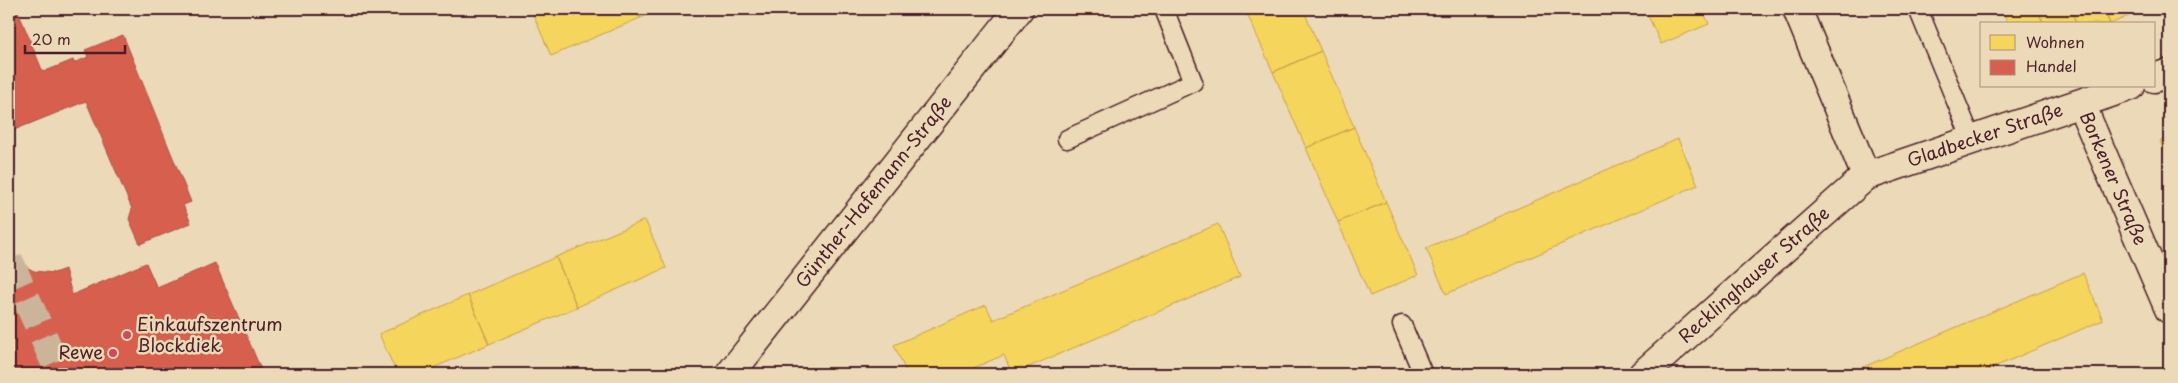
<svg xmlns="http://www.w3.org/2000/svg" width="2178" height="383" viewBox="0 0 2178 383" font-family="'Playpen Sans',sans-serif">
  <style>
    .homes { fill: #f6d55c; stroke: #c29e4d }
    .shops { fill: #d6604d; stroke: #ac4c43 }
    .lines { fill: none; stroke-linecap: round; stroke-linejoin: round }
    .pedestrian-tunnel { stroke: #ccb49b; stroke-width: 28; stroke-dasharray: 28 14; stroke-linecap: butt }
    .service-casing { stroke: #4a1f2b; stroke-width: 21 }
    .minor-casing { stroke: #4a1f2b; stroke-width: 31 }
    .service { stroke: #ecd9b7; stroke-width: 18 }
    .minor { stroke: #ecd9b7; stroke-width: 28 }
    .poi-dot { fill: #d1495b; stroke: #ecd9b7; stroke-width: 2 }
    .labels { text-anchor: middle; stroke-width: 5; stroke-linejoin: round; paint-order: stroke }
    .street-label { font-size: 18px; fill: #4a1f2b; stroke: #ecd9b7 }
    .poi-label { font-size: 18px; fill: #4a1f2b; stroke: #ecd9b7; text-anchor: start }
  </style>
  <rect width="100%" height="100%" fill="#ecd9b7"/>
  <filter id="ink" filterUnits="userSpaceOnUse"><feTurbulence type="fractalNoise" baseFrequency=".02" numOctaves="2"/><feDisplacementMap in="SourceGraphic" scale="10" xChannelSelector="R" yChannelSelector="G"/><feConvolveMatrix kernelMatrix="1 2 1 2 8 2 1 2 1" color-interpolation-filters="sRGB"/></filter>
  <g filter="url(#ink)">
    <path class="homes" d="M 531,9 L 636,9 L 640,18 L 551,56 Z
      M 636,9 L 662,9 L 640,18 Z
      M 1245,9 L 1303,9 L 1321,51 L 1273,72 Z
      M 1645,9 L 1702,9 L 1709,24 L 1661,44 Z
      M 2002,9 L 2037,9 L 2044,24 L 2008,24 Z
      M 2037,9 L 2070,9 L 2077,24 L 2044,24 Z
      M 2070,9 L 2104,9 L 2110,24 L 2077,24 Z
      M 2104,9 L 2137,9 L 2138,12 L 2110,24 Z
      M 1321,51 L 1354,127 L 1306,148 L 1273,72 Z
      M 1354,127 L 1386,202 L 1338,222 L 1306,148 Z
      M 2169,137 L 2169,162 L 2160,141 Z
      M 1678,139 L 1698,185 L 1446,294 L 1426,248 Z
      M 1386,202 L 1418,275 L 1370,296 L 1338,222 Z
      M 645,220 L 666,268 L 577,307 L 556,257 Z
      M 1218,224 L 1240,277 L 1012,374 L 1004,355 L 959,374 L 907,374 L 894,345 L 986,305 L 993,320 Z
      M 556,257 L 577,307 L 489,344 L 468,295 Z
      M 2083,273 L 2103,320 L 1978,374 L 1847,374 Z
      M 468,295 L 489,344 L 419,374 L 397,374 L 379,334 Z"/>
    <path class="shops" d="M 9,9 L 17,9 L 43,72 L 73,60 L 74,63 L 88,57 L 85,50 L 123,35 L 191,202 L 183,205 L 191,223 L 140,244 L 129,219 L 132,209 L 86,101 L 9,132 Z
      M 9,189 L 14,202 L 9,209 Z
      M 9,252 L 18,263 L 34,271 L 54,273 L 65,269 L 72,295 L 146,263 L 157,288 L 215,263 L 263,374 L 9,374 Z"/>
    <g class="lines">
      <path class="pedestrian-tunnel" d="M 9,260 L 60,374"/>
      <g class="service-casing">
        <path id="service" d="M 1918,9 L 1972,140
          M 1067,139 L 1193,82 L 1164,9
          M 1402,325 L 1423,374"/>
      </g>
      <g class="minor-casing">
        <g id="minor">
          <path d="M 1797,9 L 1866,176"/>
          <path d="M 2154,78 L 2169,73"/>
          <path id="s1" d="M 2081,104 L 2169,309"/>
          <path id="s2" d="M 730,374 L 1019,9"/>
          <path id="s3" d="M 1643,374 L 1866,176 L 2131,86"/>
        </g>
      </g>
      <use href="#service" class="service"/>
      <use href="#minor" class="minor"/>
    </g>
  </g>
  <g class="poi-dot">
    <circle cx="127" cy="335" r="5"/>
    <circle cx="113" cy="353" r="5"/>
  </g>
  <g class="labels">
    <g class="street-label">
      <text dy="6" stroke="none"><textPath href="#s3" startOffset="424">Gladbecker Straße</textPath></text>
      <text dy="6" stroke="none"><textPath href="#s1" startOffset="81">Borkener Straße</textPath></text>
      <text dy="6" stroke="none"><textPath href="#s2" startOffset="232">Günther-Hafemann-Straße</textPath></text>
      <text dy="6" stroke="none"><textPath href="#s3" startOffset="149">Recklinghauser Straße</textPath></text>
    </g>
    <g class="poi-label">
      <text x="137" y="331">Einkaufszentrum<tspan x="137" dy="21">Blockdiek</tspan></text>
      <text x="103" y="359" text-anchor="end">Rewe</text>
    </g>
  </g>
  <rect width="2178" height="383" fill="none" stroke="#ecd9b7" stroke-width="30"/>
  <rect x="15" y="15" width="2148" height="353" fill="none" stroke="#4a1f2b" stroke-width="2" filter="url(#ink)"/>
  <rect x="1980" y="22" width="175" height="65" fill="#ecd9b7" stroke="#ab8f7f"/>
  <rect x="1990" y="35" width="25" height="15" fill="#f6d55c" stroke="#ab8f7f"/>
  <text x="2026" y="48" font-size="15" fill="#4a1f2b">Wohnen</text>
  <rect x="1990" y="60" width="25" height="15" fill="#d6604d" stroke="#ab8f7f"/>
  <text x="2026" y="72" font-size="15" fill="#4a1f2b">Handel</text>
  <path d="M25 45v8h100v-8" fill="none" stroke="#4a1f2b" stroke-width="2.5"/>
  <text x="32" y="45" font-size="15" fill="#4a1f2b" stroke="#ecd9b7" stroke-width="4" paint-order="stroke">20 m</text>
</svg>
